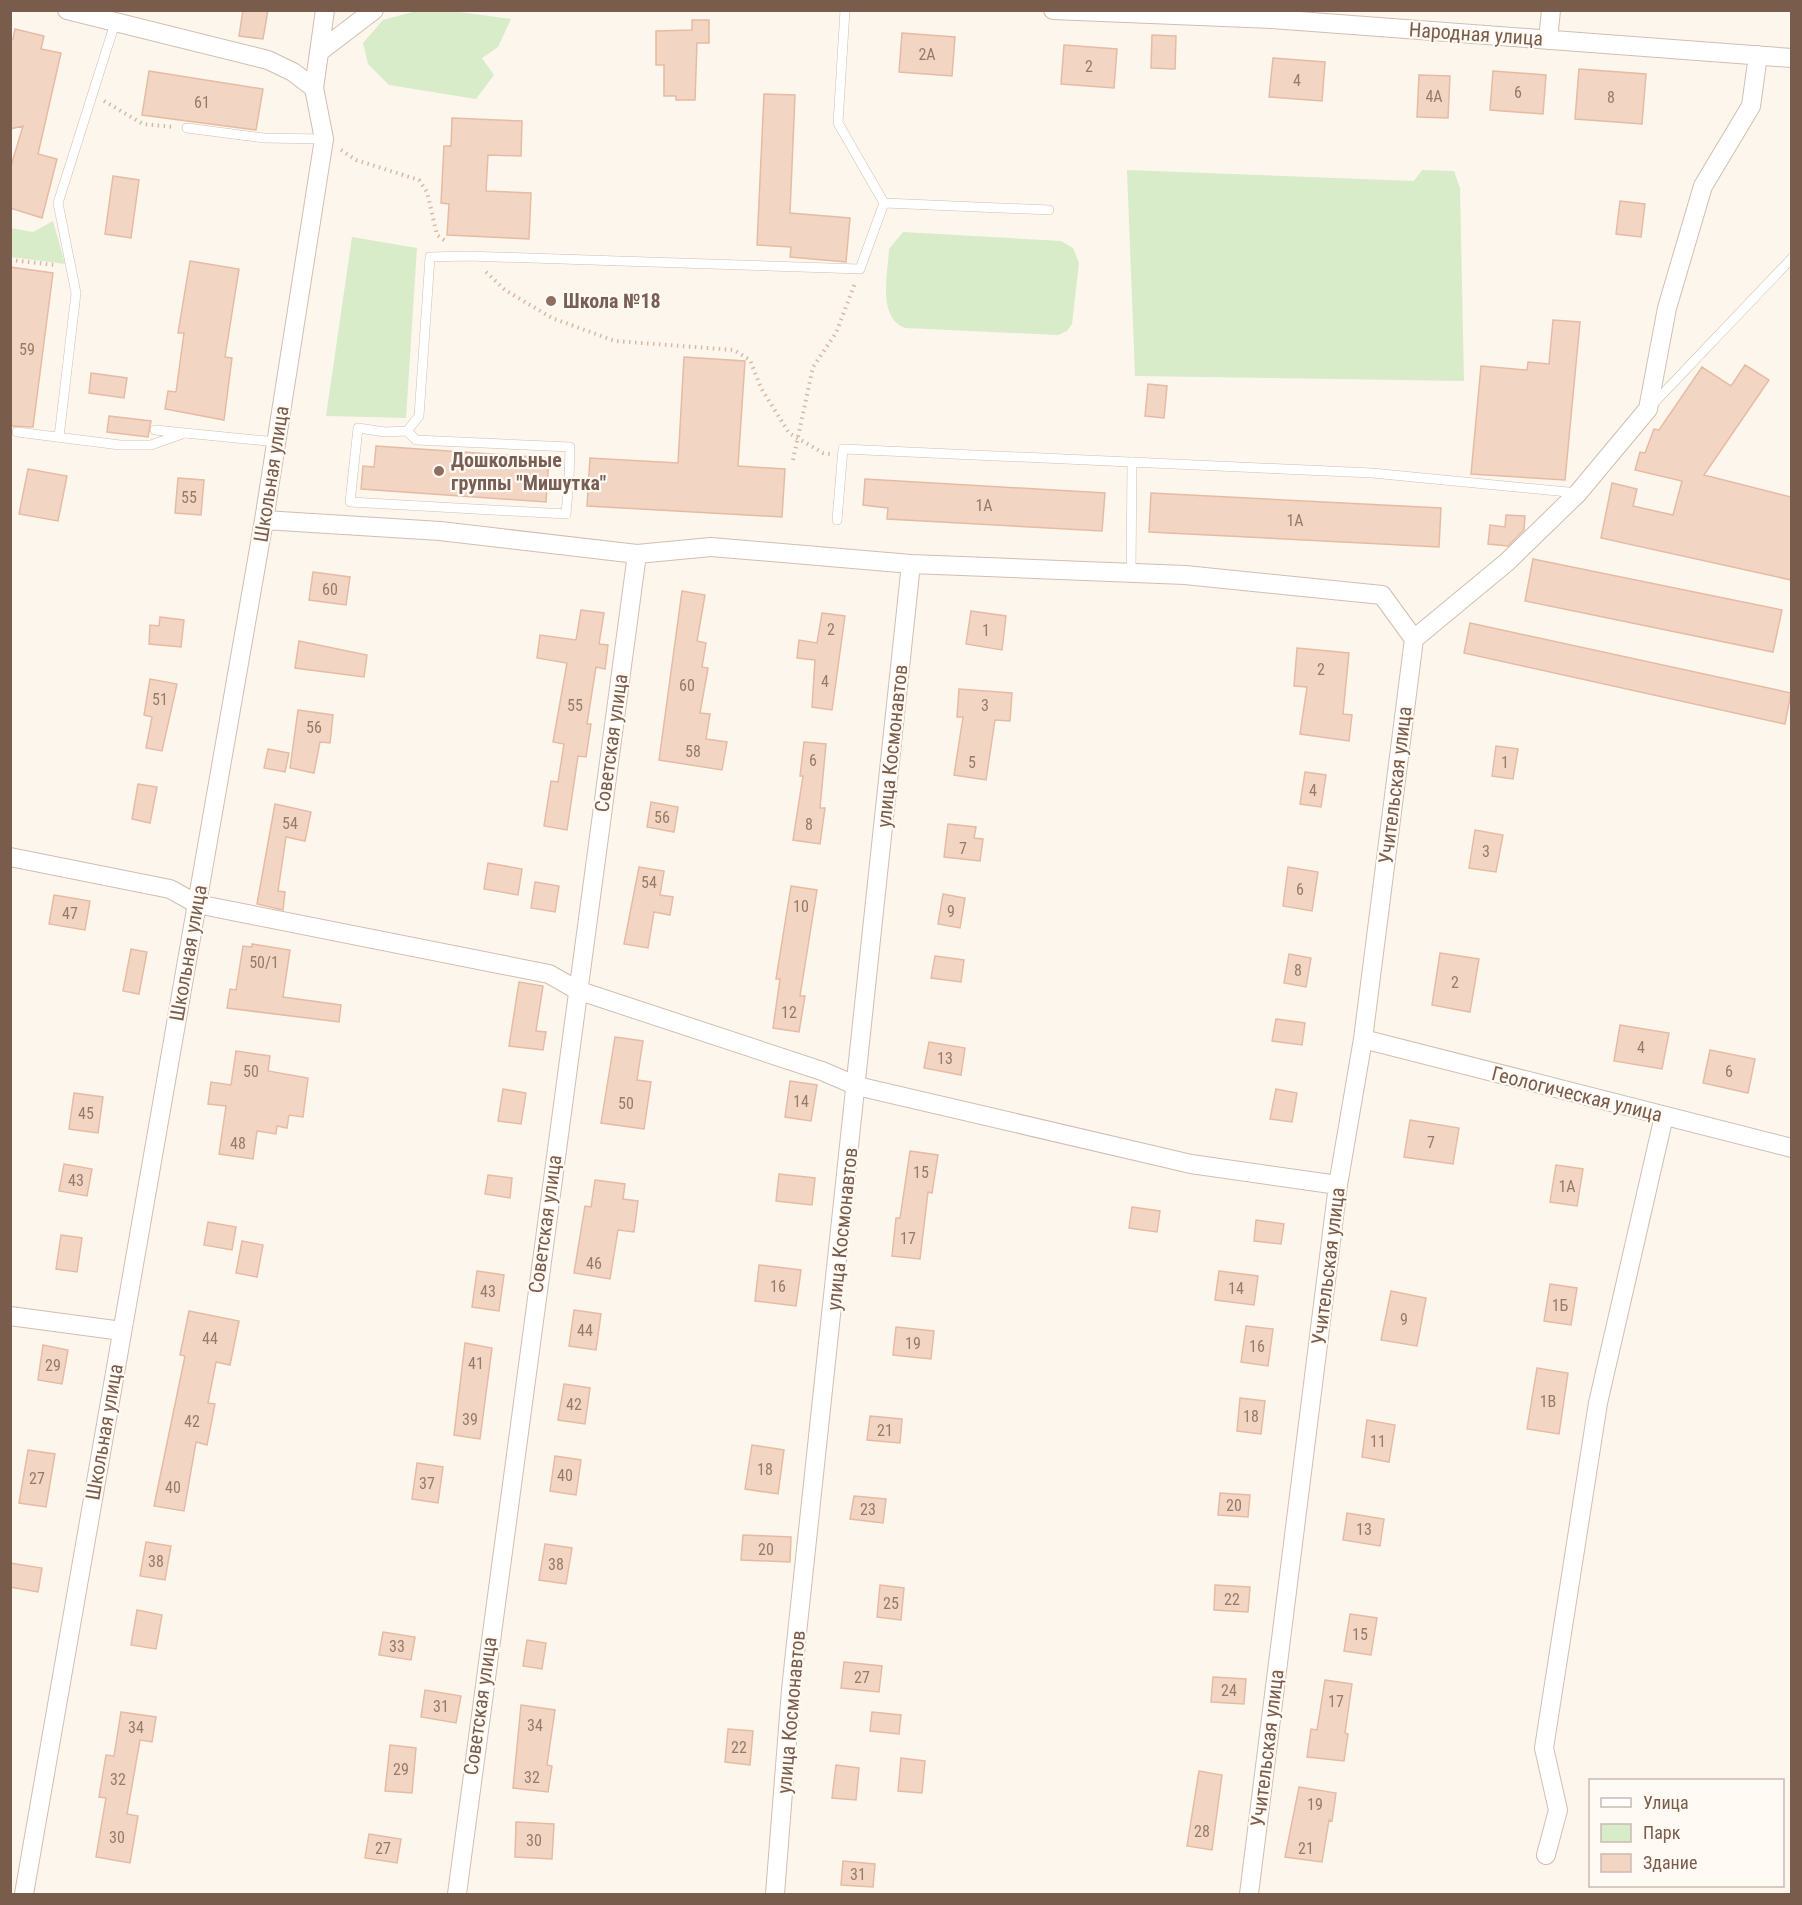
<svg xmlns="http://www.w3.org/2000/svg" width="1802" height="1905" viewBox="0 0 1802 1905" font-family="'Roboto Condensed',sans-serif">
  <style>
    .green { fill: #d8ecc9 }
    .building { fill: #f3d5c3; stroke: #e6bba3; stroke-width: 1.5 }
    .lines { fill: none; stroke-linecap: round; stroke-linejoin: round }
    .lane-casing { stroke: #d1beb0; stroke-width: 10 }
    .street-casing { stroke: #d1beb0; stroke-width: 20 }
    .path { stroke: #d9b8a5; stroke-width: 4; stroke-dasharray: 1.5 4.5; stroke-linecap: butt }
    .lane { stroke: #fff; stroke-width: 9 }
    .street { stroke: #fff; stroke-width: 18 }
    .education-dot { fill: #8d6e63; stroke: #fffaf3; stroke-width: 2 }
    .labels { text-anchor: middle; stroke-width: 4.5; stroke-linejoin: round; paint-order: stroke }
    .number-label { font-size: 16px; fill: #987a6a }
    .street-label { font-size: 20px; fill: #7a5c4d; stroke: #fffaf3 }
    .education-label { font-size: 20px; font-weight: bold; fill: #785e54; stroke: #fffaf3; text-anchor: start }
  </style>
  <rect width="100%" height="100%" fill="#fdf6ec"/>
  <path class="green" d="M 416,11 L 451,11 L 511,19 L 498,47 L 482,58 L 494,75 L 476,99 L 389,85 L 368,64 L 363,43 L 383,20 Z
    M 1127,170 L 1414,181 L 1422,170 L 1454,171 L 1460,188 L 1464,381 L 1135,376 Z
    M 53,221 L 65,264 L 11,257 L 11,228 L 33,232 Z
    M 903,232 L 1061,241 L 1073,248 L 1079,263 L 1072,324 L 1067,331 L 1058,335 L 905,328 C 877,317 888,274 889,249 Z
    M 352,237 L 417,248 L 406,418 L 326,416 Z"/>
  <path class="building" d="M 243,10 L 268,10 L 263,39 L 239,36 Z
    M 692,20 L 709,20 L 709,43 L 697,43 L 695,100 L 676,100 L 676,96 L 664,96 L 664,65 L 656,65 L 656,31 L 692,30 Z
    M 15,29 L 44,36 L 41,49 L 61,53 L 38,154 L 57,159 L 42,218 L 10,208 L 10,169 L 23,126 L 10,129 L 10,39 L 13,39 Z
    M 902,33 L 955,37 L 952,76 L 899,72 Z
    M 1152,35 L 1176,36 L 1175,69 L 1151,68 Z
    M 1064,45 L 1117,49 L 1114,88 L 1061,84 Z
    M 1273,58 L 1325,62 L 1322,101 L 1269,97 Z
    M 1579,69 L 1646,74 L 1642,124 L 1575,119 Z
    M 149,71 L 263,89 L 256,130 L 142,115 Z
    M 1493,71 L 1546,75 L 1543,114 L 1490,110 Z
    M 1419,75 L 1450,76 L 1448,118 L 1417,117 Z
    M 764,94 L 795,95 L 790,213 L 850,218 L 846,262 L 790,257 L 791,247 L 757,245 Z
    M 452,118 L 522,121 L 521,156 L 488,155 L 486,191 L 531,193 L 529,239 L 447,235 L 449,204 L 441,203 L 444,146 L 451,146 Z
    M 113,176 L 139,180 L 131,238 L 105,234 Z
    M 1620,201 L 1645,204 L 1641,237 L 1616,234 Z
    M 190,261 L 239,269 L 225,357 L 232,358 L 224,420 L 165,409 L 168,391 L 176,392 L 184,333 L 178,333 Z
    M 10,267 L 53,273 L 33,427 L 10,426 Z
    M 1553,320 L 1580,322 L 1565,480 L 1471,474 L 1481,366 L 1527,370 L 1528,362 L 1549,364 Z
    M 684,357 L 745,361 L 738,466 L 785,469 L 782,517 L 587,506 L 590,458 L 678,463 Z
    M 1745,365 L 1769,380 L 1704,475 L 1791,497 L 1791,580 L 1601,538 L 1612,483 L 1637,489 L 1633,506 L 1673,515 L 1682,481 L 1635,470 L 1640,452 L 1645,453 L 1654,429 L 1659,430 L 1702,367 L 1731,386 Z
    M 91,373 L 127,378 L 124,398 L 89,393 Z
    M 1148,384 L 1167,386 L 1164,418 L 1145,416 Z
    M 109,416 L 151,421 L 148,437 L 107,432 Z
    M 376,446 L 549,458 L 546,502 L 361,489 L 363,466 L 374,467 Z
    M 28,469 L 67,476 L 58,521 L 19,514 Z
    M 178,478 L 204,480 L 201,515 L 175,513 Z
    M 865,479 L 1105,493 L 1102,531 L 887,519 L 888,508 L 863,505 Z
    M 1151,493 L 1441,508 L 1439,547 L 1149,532 Z
    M 1506,515 L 1525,516 L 1524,530 L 1508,546 L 1488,544 L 1490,525 L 1505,527 Z
    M 1533,559 L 1782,610 L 1773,652 L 1525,601 Z
    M 313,572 L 350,577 L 346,605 L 309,600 Z
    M 682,591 L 705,595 L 697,641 L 706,643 L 702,667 L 708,668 L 700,713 L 710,714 L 706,739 L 727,742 L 722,770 L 659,760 Z
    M 581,610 L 604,613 L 599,644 L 608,645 L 605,669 L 596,667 L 587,724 L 591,724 L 586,757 L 578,756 L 567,830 L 544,826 L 551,781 L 558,782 L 564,744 L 553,742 L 567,663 L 537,658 L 540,635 L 576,640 Z
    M 971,611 L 1006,616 L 1002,650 L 966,644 Z
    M 822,613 L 845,616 L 832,710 L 812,707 L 815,660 L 797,658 L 799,640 L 817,643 Z
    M 160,617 L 184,620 L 181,647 L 149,644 L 150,625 L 159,626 Z
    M 1470,623 L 1791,693 L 1785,724 L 1464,653 Z
    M 299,641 L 367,655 L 364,677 L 295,668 Z
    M 1297,648 L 1349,653 L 1343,714 L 1352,715 L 1349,741 L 1300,734 L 1307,687 L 1294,686 Z
    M 150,679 L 177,684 L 162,751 L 146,748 L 152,717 L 144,715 Z
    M 959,689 L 1012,693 L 1010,721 L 995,720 L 986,780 L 954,775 L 963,717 L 957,717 Z
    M 298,710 L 333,715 L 330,743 L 320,742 L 314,773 L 290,768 Z
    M 804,742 L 826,744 L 820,808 L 825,808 L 820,844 L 793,840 L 803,776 L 800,776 Z
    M 1496,746 L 1518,749 L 1513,779 L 1492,776 Z
    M 268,749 L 289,753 L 285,772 L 264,768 Z
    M 1305,772 L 1326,775 L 1321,807 L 1300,804 Z
    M 138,784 L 157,787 L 150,823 L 132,819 Z
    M 651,802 L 678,807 L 674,832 L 647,827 Z
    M 275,804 L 311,812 L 305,841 L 286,837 L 278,891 L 285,892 L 283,910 L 257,904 Z
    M 948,824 L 976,827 L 974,838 L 983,839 L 980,861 L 944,857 Z
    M 1475,830 L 1503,835 L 1496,872 L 1469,868 Z
    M 488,863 L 522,869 L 518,895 L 484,889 Z
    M 639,867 L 664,871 L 660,895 L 673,897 L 670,915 L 654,912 L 648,948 L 624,944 Z
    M 1288,867 L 1318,872 L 1312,911 L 1283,906 Z
    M 535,882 L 559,886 L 555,912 L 531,908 Z
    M 791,886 L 817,890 L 800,996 L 805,996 L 799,1032 L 773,1028 L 780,979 L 776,979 Z
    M 943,894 L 965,898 L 960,928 L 938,924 Z
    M 54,895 L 90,901 L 85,930 L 49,924 Z
    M 252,944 L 290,950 L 283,997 L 341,1005 L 339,1022 L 227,1008 L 230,989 L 236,990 L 243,946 L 252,947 Z
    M 131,949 L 147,952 L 139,994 L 123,991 Z
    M 1440,953 L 1479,959 L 1470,1012 L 1432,1005 Z
    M 1289,954 L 1311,958 L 1306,987 L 1284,983 Z
    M 935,956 L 964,960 L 961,982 L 931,978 Z
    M 519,982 L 543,986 L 536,1031 L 546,1032 L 543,1050 L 509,1046 Z
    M 1276,1019 L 1305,1023 L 1302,1045 L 1272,1041 Z
    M 1620,1025 L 1669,1033 L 1662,1069 L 1614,1061 Z
    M 615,1037 L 643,1041 L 637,1080 L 651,1082 L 644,1129 L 601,1123 Z
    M 929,1042 L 965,1048 L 961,1075 L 924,1068 Z
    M 1710,1050 L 1755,1059 L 1748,1093 L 1703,1083 Z
    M 236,1051 L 270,1056 L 268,1071 L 308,1078 L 303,1117 L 289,1115 L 287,1128 L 277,1126 L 276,1134 L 257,1131 L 253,1159 L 219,1154 L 226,1106 L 208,1104 L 211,1082 L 231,1085 Z
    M 790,1081 L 817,1085 L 811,1121 L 785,1117 Z
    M 503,1089 L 526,1093 L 521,1124 L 498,1121 Z
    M 1276,1089 L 1297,1093 L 1292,1122 L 1270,1119 Z
    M 74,1093 L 103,1097 L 98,1133 L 69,1129 Z
    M 1410,1120 L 1459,1128 L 1453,1164 L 1404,1157 Z
    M 910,1151 L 938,1155 L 932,1193 L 928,1192 L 920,1259 L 892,1256 L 896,1218 L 900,1218 Z
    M 64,1164 L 92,1169 L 87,1196 L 59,1191 Z
    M 1556,1165 L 1583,1169 L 1577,1206 L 1550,1202 Z
    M 779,1174 L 815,1178 L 812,1205 L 776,1201 Z
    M 488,1175 L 512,1178 L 510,1198 L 485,1194 Z
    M 595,1180 L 625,1184 L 623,1199 L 638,1201 L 634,1232 L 618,1230 L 610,1279 L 574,1273 L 585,1206 L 591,1207 Z
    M 1132,1207 L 1160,1211 L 1157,1232 L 1129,1228 Z
    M 1256,1220 L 1284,1224 L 1281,1244 L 1254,1241 Z
    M 208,1222 L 236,1227 L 232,1250 L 204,1245 Z
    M 61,1235 L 82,1238 L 77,1272 L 56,1269 Z
    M 242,1241 L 263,1245 L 257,1277 L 236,1273 Z
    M 759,1265 L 801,1270 L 796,1306 L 755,1301 Z
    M 477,1271 L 504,1275 L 499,1311 L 472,1307 Z
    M 1219,1271 L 1258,1276 L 1254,1305 L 1215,1300 Z
    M 1550,1284 L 1577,1288 L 1571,1325 L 1544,1321 Z
    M 1391,1291 L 1426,1298 L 1417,1346 L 1381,1340 Z
    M 574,1310 L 601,1314 L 596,1350 L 569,1346 Z
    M 189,1311 L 239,1321 L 230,1365 L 216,1362 L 208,1403 L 215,1404 L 207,1445 L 196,1442 L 184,1511 L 154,1506 L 185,1356 L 180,1355 Z
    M 1246,1326 L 1273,1329 L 1268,1366 L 1241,1362 Z
    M 896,1327 L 934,1331 L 931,1359 L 893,1355 Z
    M 465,1343 L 492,1348 L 480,1439 L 454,1435 Z
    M 43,1345 L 68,1350 L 62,1384 L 38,1380 Z
    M 1537,1368 L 1568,1373 L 1559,1434 L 1527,1429 Z
    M 564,1384 L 590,1388 L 585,1424 L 558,1420 Z
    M 1240,1398 L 1265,1401 L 1261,1434 L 1237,1431 Z
    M 870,1416 L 902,1419 L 900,1443 L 867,1440 Z
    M 1367,1420 L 1395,1425 L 1389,1462 L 1362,1457 Z
    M 752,1445 L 784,1450 L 778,1494 L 745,1489 Z
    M 28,1450 L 55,1454 L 46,1507 L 19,1503 Z
    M 555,1456 L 581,1460 L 576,1495 L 550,1491 Z
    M 417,1463 L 443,1467 L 438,1503 L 412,1499 Z
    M 1220,1493 L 1250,1495 L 1248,1517 L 1218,1515 Z
    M 854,1496 L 886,1499 L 883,1523 L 850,1519 Z
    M 1347,1513 L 1384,1519 L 1380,1546 L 1343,1540 Z
    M 743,1535 L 791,1537 L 790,1562 L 741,1560 Z
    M 146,1542 L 171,1546 L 165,1580 L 140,1576 Z
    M 545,1544 L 572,1548 L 566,1584 L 539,1580 Z
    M 10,1563 L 42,1568 L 38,1592 L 10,1587 Z
    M 880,1585 L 904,1588 L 901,1620 L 877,1617 Z
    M 1215,1585 L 1250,1587 L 1248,1612 L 1214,1610 Z
    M 137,1610 L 162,1615 L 156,1649 L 131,1645 Z
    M 1350,1614 L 1377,1618 L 1371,1655 L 1344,1651 Z
    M 383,1632 L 415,1637 L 411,1660 L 379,1655 Z
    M 527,1640 L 546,1643 L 542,1669 L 523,1666 Z
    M 844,1662 L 882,1666 L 879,1692 L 841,1688 Z
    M 1213,1677 L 1246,1679 L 1244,1704 L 1211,1702 Z
    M 1325,1680 L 1352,1684 L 1345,1733 L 1348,1734 L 1344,1761 L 1307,1757 L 1311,1729 L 1317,1730 Z
    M 425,1690 L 461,1696 L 456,1723 L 421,1717 Z
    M 521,1705 L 555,1710 L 547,1765 L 552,1766 L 548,1792 L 513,1788 Z
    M 121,1712 L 156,1717 L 152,1742 L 140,1740 L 127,1814 L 138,1816 L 130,1863 L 96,1857 L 106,1798 L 99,1797 L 106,1755 L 114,1756 Z
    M 872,1712 L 901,1715 L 899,1734 L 870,1731 Z
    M 728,1729 L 753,1731 L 750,1765 L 725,1762 Z
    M 390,1745 L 416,1748 L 412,1793 L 385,1791 Z
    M 901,1758 L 925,1761 L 922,1793 L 898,1791 Z
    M 836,1765 L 859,1768 L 856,1800 L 832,1798 Z
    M 1199,1771 L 1222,1775 L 1212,1850 L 1187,1846 Z
    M 1299,1787 L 1336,1793 L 1332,1821 L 1329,1820 L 1322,1862 L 1285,1857 Z
    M 516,1822 L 554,1824 L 552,1859 L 515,1857 Z
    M 369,1834 L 401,1839 L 397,1863 L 365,1858 Z
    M 843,1861 L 875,1864 L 873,1887 L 841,1885 Z"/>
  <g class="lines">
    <g class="lane-casing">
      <path id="lane" d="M 845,10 L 838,123 L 884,203 L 1049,210
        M 187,128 L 264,138 L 324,139
        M 1652,405 L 1792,258
        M 155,430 L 276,442
        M 407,431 L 416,440 L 570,447 L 569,480
        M 17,432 L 120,445 L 151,445 L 182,434
        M 59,437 L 76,293 L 58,203 L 115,23
        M 568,491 L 566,514 L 350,502 L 358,428 L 385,432 L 407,431 L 419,416 L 430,257 L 468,256 L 860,269 L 884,203
        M 837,520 L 843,449 L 1372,473 L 1578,493
        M 1131,573 L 1132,462"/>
    </g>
    <g class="street-casing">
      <path id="street" d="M 67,10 L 268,60 L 293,72 L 314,88
        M 1053,10 L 1272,19 L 1792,58
        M 1548,40 L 1551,10
        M 319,52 L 374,10
        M 264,520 L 440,531 L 637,554 L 711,547 L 911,564 L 1185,575 L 1382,595 L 1414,639
        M 1414,639 L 1507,562 L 1578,493 L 1648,409 L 1667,308 L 1703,186 L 1751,106 L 1758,55
        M 10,857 L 170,889 L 197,904 L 549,974 L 577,990 L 822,1071 L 857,1086 L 1191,1164 L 1338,1185
        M 1363,1039 L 1792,1148
        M 10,1316 L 122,1331
        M 1546,1855 L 1558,1810 L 1544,1748 L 1598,1403 L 1664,1116
        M 24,1894 L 264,520 L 324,139 L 314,88 L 325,10
        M 457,1894 L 637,554
        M 775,1894 L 791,1690 L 911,564
        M 1249,1894 L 1338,1185 L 1363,1039 L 1414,639"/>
    </g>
    <path class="path" d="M 104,101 L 143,124 L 174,127
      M 341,150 L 356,160 L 419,180 L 427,192 L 437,235 L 447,242
      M 10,260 L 55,265
      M 486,272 L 505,290 L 552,318 L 615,341 L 734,350 L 750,360 L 761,388 L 789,433 L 823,453 L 830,454
      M 793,460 L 813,367 L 836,333 L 855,283"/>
    <use href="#lane" class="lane"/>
    <use href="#street" class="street"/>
  </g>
  <g class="education-dot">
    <circle cx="551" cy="301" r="6"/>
    <circle cx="439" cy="471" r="6"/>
  </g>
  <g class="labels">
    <g class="number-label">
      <text x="927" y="60">2А</text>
      <text x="1089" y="72">2</text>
      <text x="1297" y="86">4</text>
      <text x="1518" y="98">6</text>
      <text x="1434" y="102">4А</text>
      <text x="1611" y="103">8</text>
      <text x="202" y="108">61</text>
      <text x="27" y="355">59</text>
      <text x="189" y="503">55</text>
      <text x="984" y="511">1А</text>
      <text x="1295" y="526">1А</text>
      <text x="330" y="595">60</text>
      <text x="831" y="635">2</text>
      <text x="986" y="636">1</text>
      <text x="1321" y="675">2</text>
      <text x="825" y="687">4</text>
      <text x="687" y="691">60</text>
      <text x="160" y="705">51</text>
      <text x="575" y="711">55</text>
      <text x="985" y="711">3</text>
      <text x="314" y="733">56</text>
      <text x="693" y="757">58</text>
      <text x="813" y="766">6</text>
      <text x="972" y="768">5</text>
      <text x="1505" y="768">1</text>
      <text x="1313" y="796">4</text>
      <text x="662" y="823">56</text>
      <text x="290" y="829">54</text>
      <text x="809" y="830">8</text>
      <text x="963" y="854">7</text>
      <text x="1486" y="857">3</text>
      <text x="649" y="888">54</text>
      <text x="1300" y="895">6</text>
      <text x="801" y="912">10</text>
      <text x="951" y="917">9</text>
      <text x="70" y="919">47</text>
      <text x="264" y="968">50/1</text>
      <text x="1298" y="976">8</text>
      <text x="1455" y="988">2</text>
      <text x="789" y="1018">12</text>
      <text x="1641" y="1053">4</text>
      <text x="945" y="1064">13</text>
      <text x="251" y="1077">50</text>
      <text x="1729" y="1077">6</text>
      <text x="801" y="1107">14</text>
      <text x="626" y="1109">50</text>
      <text x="86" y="1119">45</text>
      <text x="1431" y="1148">7</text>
      <text x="238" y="1149">48</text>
      <text x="921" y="1178">15</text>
      <text x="76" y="1186">43</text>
      <text x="1567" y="1192">1А</text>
      <text x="908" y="1244">17</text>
      <text x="594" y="1269">46</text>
      <text x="778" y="1292">16</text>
      <text x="1236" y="1294">14</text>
      <text x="488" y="1297">43</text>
      <text x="1560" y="1311">1Б</text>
      <text x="1404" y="1325">9</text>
      <text x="585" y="1336">44</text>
      <text x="210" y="1344">44</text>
      <text x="913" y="1349">19</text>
      <text x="1257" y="1352">16</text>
      <text x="476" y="1369">41</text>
      <text x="53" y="1371">29</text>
      <text x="1548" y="1407">1В</text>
      <text x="574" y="1410">42</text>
      <text x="1251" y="1422">18</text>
      <text x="470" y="1425">39</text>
      <text x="192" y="1427">42</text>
      <text x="885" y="1436">21</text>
      <text x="1378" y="1447">11</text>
      <text x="765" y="1475">18</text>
      <text x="565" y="1481">40</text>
      <text x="37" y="1484">27</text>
      <text x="427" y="1489">37</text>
      <text x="173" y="1493">40</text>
      <text x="1234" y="1511">20</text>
      <text x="868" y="1515">23</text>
      <text x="1364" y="1535">13</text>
      <text x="766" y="1555">20</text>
      <text x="156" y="1567">38</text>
      <text x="556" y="1570">38</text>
      <text x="1232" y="1605">22</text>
      <text x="891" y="1609">25</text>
      <text x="1360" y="1640">15</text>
      <text x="397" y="1652">33</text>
      <text x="862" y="1683">27</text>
      <text x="1229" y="1696">24</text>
      <text x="1336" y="1707">17</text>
      <text x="441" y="1712">31</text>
      <text x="535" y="1731">34</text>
      <text x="136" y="1733">34</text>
      <text x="739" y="1753">22</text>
      <text x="401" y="1775">29</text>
      <text x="532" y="1783">32</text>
      <text x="118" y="1785">32</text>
      <text x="1315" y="1810">19</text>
      <text x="1202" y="1837">28</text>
      <text x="117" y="1843">30</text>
      <text x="534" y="1846">30</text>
      <text x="383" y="1854">27</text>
      <text x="1306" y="1854">21</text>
      <text x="858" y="1880">31</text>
    </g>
    <g class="street-label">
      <text transform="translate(1476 34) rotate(4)" y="7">Народная улица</text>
      <text transform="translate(271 474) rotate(-81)" y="7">Школьная улица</text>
      <text transform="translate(611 743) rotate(-82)" y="7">Советская улица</text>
      <text transform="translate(892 746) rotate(-84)" y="7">улица Космонавтов</text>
      <text transform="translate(1395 785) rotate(-83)" y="7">Учительская улица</text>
      <text transform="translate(188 953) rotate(-80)" y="7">Школьная улица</text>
      <text transform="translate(1577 1094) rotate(14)" y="7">Геологическая улица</text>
      <text transform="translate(545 1224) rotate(-82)" y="7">Советская улица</text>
      <text transform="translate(842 1229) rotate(-84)" y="7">улица Космонавтов</text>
      <text transform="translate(1328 1266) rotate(-83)" y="7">Учительская улица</text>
      <text transform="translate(104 1432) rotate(-80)" y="7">Школьная улица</text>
      <text transform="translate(480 1706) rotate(-82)" y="7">Советская улица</text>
      <text transform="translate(791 1712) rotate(-85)" y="7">улица Космонавтов</text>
      <text transform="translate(1267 1748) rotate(-83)" y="7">Учительская улица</text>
    </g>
    <g class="education-label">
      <text x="563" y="308">Школа №18</text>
      <text x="451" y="467">Дошкольные<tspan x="451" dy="23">группы "Мишутка"</tspan></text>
    </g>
  </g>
  <rect width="1802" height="1905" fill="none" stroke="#7a5c4d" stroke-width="24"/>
  <rect x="1589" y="1779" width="195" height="108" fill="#fffaf3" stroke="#cabbb1" stroke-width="1.5"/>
  <rect x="1601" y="1798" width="30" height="9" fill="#ffffff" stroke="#cabbb1" stroke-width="1.5"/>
  <text x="1643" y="1809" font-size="18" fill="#7a5c4d">Улица</text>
  <rect x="1601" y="1824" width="30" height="18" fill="#d8ecc9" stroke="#cabbb1" stroke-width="1.5"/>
  <text x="1643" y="1839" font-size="18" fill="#7a5c4d">Парк</text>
  <rect x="1601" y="1854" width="30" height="18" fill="#f3d5c3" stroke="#cabbb1" stroke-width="1.5"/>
  <text x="1643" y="1869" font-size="18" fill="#7a5c4d">Здание</text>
</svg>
